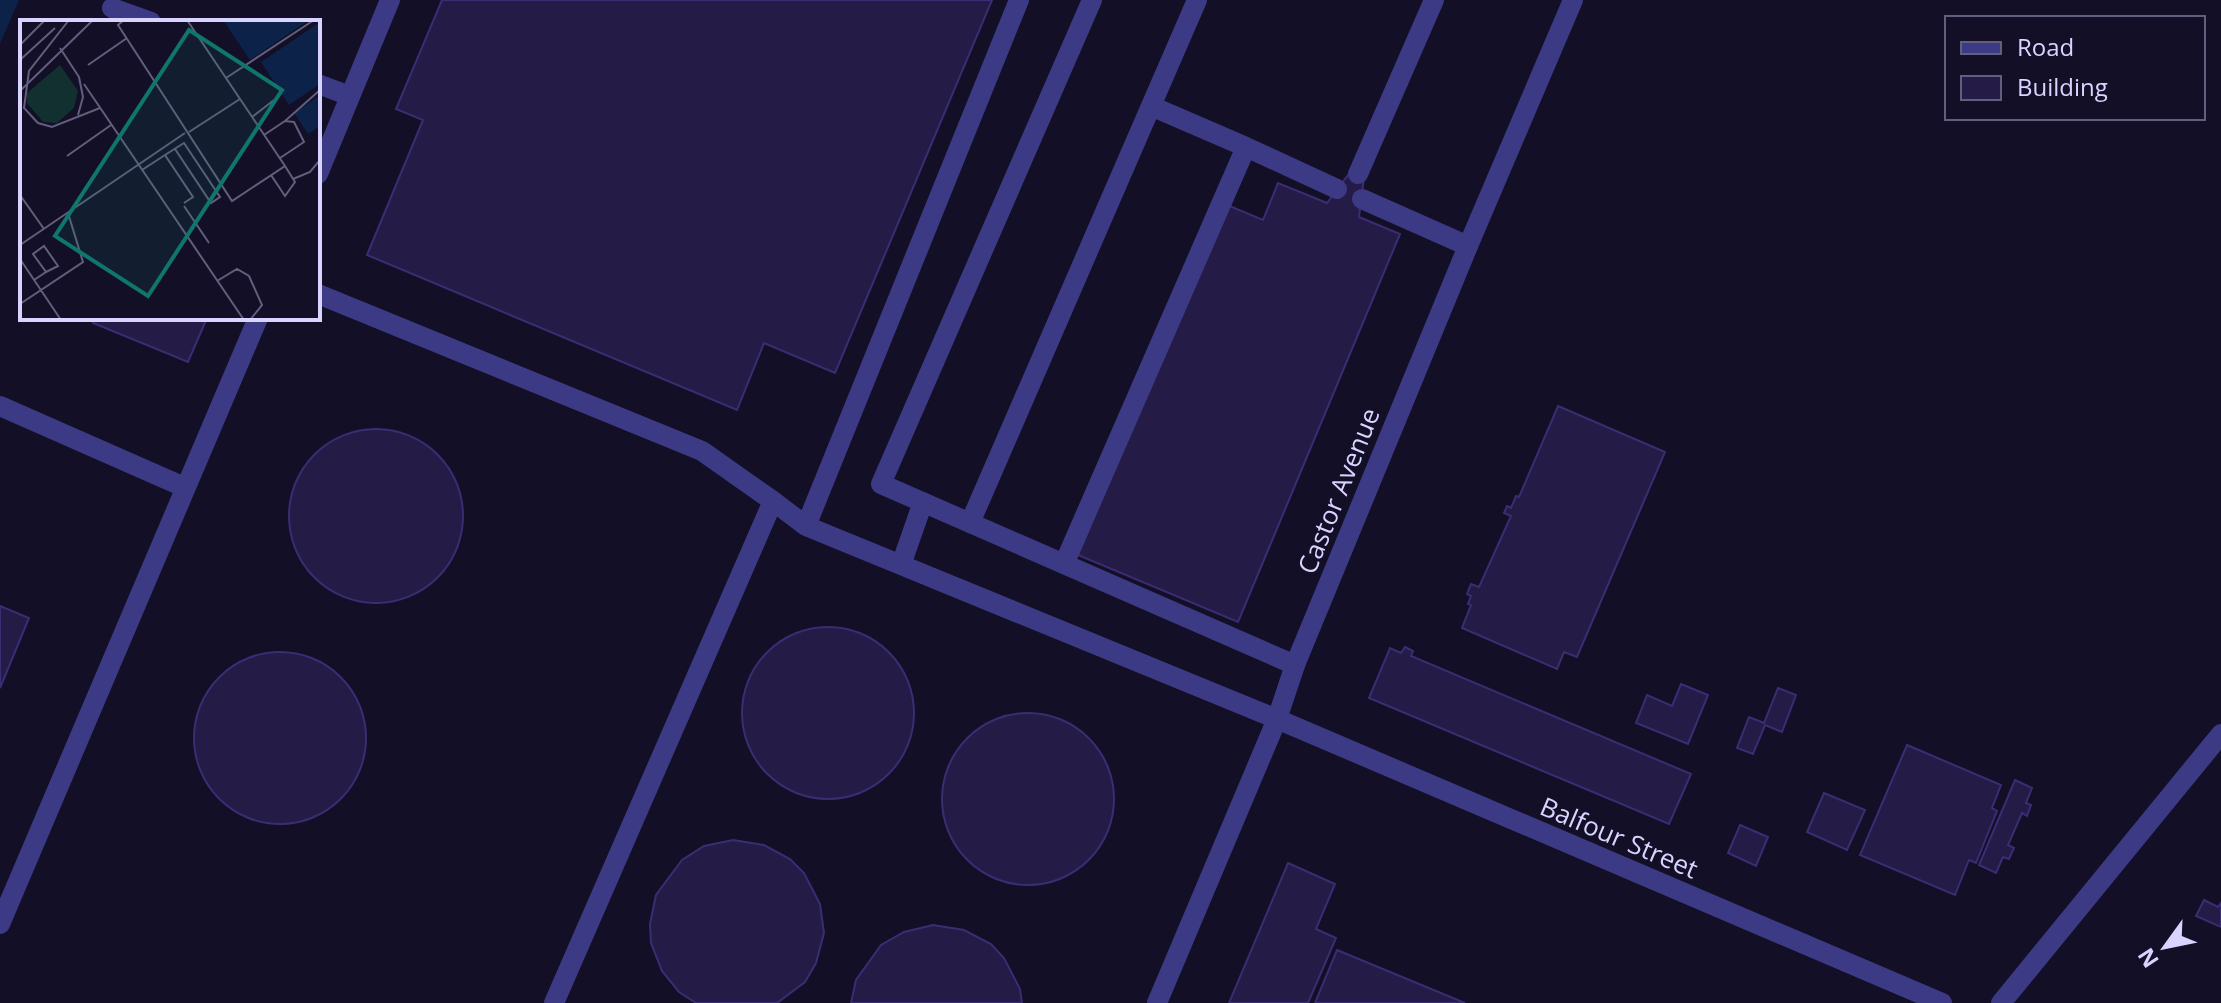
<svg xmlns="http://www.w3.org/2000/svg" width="2221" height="1003" viewBox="0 0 2221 1003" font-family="'Open Sans',sans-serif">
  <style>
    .water { fill: #0c2248 }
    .building { fill: #241b47; stroke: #3b2d73; stroke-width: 2 }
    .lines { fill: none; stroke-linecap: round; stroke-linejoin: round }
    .service { stroke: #3d3a85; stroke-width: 20 }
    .minor { stroke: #3d3a85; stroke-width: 20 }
    .tertiary { stroke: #3d3a85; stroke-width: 20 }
    .labels { text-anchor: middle; stroke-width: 8; stroke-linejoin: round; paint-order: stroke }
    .street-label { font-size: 26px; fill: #d9d4ff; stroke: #130f26 }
    .inset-road { fill: none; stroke: #625e7d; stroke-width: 2 }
    .view { fill: #0f766e; fill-opacity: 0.15; stroke: #0f766e; stroke-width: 4 }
    .inset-edge { fill: none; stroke: #d9d4ff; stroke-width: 4 }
  </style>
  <rect width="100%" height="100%" fill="#130f26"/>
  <path class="water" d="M 0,0 L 19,0 L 0,44 Z"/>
  <path class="building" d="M 442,0 L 992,0 L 835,373 L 764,343 L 737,410 L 367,255 L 423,120 L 396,109 Z
    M 1351,171 L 1364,177 L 1359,217 L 1400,234 L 1238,622 L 1078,555 L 1225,204 L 1263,220 L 1278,183 L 1327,203 Z
    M 95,318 L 207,318 L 188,362 L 93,323 Z
    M 1558,406 L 1665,452 L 1577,657 L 1564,652 L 1557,669 L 1462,628 L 1471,605 L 1468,604 L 1471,596 L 1467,594 L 1471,584 L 1479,587 L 1511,516 L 1504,513 L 1507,506 L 1511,508 L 1516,496 L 1519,497 Z
    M289 516a87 87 0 1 1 174 0a87 87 0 1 1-174 0Z
    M 0,606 L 29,618 L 0,688 Z
    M742 713a86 86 0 1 1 172 0a86 86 0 1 1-172 0Z
    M 1405,647 L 1413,651 L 1411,656 L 1691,774 L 1669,824 L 1369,698 L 1390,648 L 1401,653 Z
    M194 738a86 86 0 1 1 172 0a86 86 0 1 1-172 0Z
    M 1681,684 L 1708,695 L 1688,744 L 1636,723 L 1647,695 L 1672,706 Z
    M 1778,688 L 1796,695 L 1782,732 L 1765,725 L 1753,754 L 1737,748 L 1749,717 L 1764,723 Z
    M942 799a86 86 0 1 1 172 0a86 86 0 1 1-172 0Z
    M 1907,745 L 2001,785 L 1992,808 L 1997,811 L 1976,863 L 1969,860 L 1955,895 L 1860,855 Z
    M 2015,780 L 2032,788 L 2026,803 L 2031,805 L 2027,816 L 2022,813 L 2008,845 L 2014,848 L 2009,859 L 2003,857 L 1996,873 L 1979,865 Z
    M 1824,793 L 1865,810 L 1847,850 L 1807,832 Z
    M 1740,825 L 1768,837 L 1756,866 L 1728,853 Z
    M 733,840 L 764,845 L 790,859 L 804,873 L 820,904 L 824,933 L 816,963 L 805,982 L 777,1003 L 696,1003 L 679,992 L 662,971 L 651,943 L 650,924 L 656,895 L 682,860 L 704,846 Z
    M 1288,863 L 1335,884 L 1316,929 L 1336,938 L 1308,1003 L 1229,1003 Z
    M 2204,900 L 2218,907 L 2221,903 L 2221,927 L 2196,916 Z
    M 933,925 L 964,930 L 991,944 L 1004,958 L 1020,989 L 1022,1003 L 851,1003 L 856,980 L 881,945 L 904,932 Z
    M 1337,950 L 1465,1003 L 1315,1003 Z"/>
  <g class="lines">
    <path class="service" d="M 1092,0 L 881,484 L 1064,564 L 1246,147 L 1337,189
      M 112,8 L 151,22
      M 318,84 L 350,96
      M 1151,106 L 1246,147
      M 318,174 L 390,0
      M 1358,174 L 1434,0
      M 1362,199 L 1468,246
      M 318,294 L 702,451 L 773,501
      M 0,406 L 184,487
      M 970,523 L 1197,0
      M 806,526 L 1019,0
      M 1064,564 L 1295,665
      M 901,565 L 923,502
      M 0,924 L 258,318
      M 554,1003 L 773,501 L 806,526 L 1277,719
      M 2001,1003 L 2221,734"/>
    <path class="minor" d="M 1277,719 L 1942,1003"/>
    <path class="tertiary" d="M 1157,1003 L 1277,719 L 1295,665 L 1468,246 L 1573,0"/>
  </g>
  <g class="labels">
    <g class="street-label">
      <text transform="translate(1339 491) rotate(-68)" y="9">Castor Avenue</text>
      <text transform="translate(1619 838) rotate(23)" y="9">Balfour Street</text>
    </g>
  </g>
  <g transform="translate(20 20)">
    <rect width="300" height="300" fill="#130f26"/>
    <path d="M 40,45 L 58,71 L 54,88 L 37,103 L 23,102 L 7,83 L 7,73 Z" fill="#12302f"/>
    <path d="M 203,0 L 289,0 L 230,40 ZM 300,2 L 300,64 L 269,85 L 241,42 ZM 300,75 L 300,106 L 288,114 L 274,93 Z" fill="#0c2248"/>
    <path class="inset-road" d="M 49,0 L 9,51 L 4,88 L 18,103 L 32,107 L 80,88M 104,0 L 98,5 L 212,181 L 265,146 L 167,0M 0,25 L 25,0M 40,28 L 59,57M 0,40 L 35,8M 68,45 L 107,18M 206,58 L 294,0M 64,64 L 224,300M 0,71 L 73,0M 58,95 L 63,77 L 59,57M 232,97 L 254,80M 265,101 L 300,70M 169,112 L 220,79M 244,115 L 265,101 L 274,102 L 284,122 L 260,138M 155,129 L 191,183 L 200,177 L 164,123 L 145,135 L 173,177 L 164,183M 47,136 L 91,105M 122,150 L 145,135M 251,155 L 265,176 L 275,162 L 265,146M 273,159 L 290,152 L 300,140M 0,175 L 24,209M 164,186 L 189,223M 0,225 L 165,113M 0,239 L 41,300M 14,260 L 26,252 L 13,234 L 24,226 L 38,246 L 26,252M 197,261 L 217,249 L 229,256 L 242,285 L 230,300M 0,284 L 63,242 L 48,193"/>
    <path class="view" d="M 169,10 L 262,70 L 128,276 L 35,216 Z"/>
    <rect width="300" height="300" class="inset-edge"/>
  </g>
  <rect x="1945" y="16" width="260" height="104" fill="#130f26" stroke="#625e7d" stroke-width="2"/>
  <rect x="1961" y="42" width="40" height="12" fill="#3d3a85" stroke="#625e7d" stroke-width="2"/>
  <text x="2017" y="56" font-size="24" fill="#d9d4ff">Road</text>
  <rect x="1961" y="76" width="40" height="24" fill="#241b47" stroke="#625e7d" stroke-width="2"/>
  <text x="2017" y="96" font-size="24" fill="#d9d4ff">Building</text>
  <g transform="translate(2165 947) rotate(237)" stroke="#130f26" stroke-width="6" paint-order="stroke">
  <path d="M0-6L14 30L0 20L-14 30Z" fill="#d9d4ff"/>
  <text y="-12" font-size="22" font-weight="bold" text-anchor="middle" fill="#d9d4ff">N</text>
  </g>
</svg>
